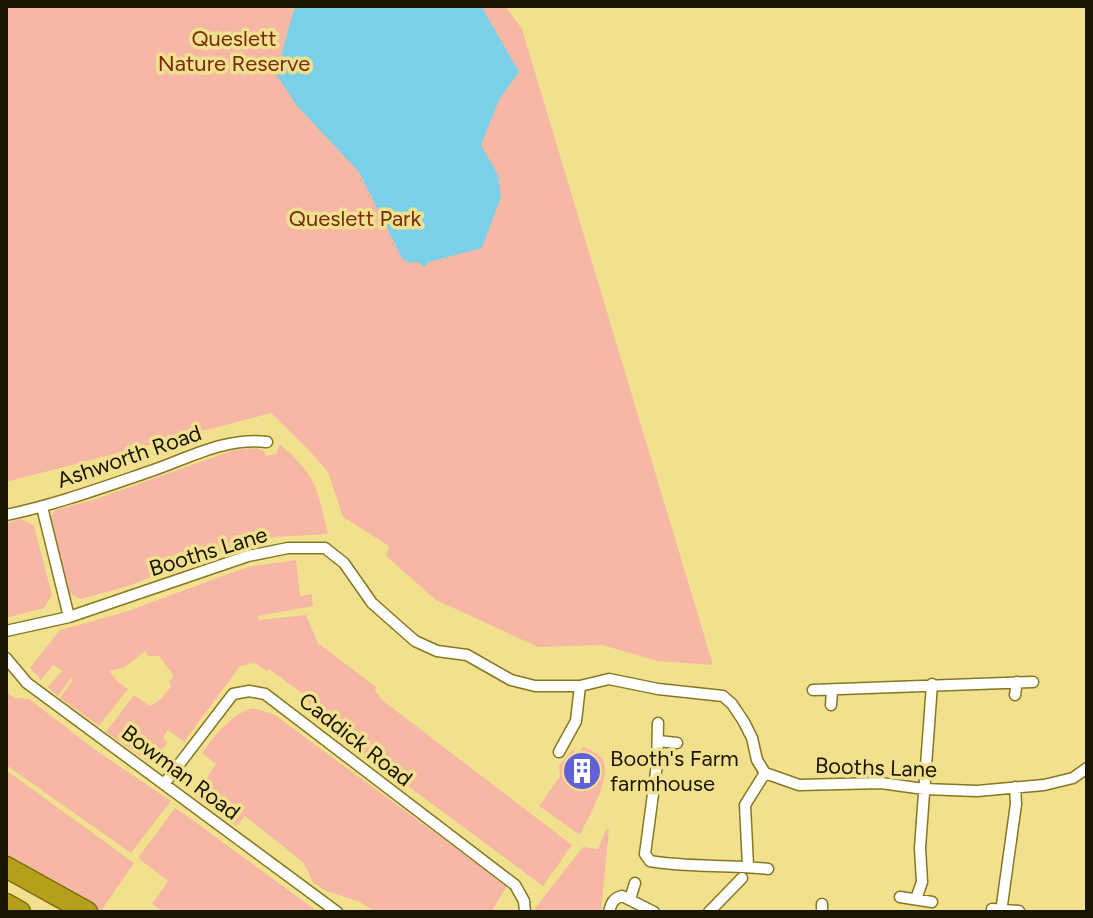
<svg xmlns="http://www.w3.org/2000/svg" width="1093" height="918" viewBox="0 0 1093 918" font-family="Figtree,sans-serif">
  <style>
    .green { fill: #f6b8a4 }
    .water { fill: #7bd0e8 }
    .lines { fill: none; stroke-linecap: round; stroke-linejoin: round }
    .minor-casing { stroke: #877721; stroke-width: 13 }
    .motorway-casing { stroke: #7f6f12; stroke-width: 23 }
    .minor { stroke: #fff; stroke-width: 10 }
    .motorway { stroke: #b6a01b; stroke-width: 20 }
    .labels { text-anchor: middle; stroke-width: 7; stroke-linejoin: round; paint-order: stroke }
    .park-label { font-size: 22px; fill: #7a2a0c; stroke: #f1e18f }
    .street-label { font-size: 22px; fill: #1a1500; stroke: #f1e18f }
    .poi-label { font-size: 22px; fill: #1a1500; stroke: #f1e18f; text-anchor: start }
  </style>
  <rect width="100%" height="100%" fill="#f1e18f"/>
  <path class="green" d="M 6,6 L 505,6 L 522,29 L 713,665 L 658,661 L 602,645 L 538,647 L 436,600 L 386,556 L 389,546 L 343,517 L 328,472 L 308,449 L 271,413 L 6,482 Z
    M 280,444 C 318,478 316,486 328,534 L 276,537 L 242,543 L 128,586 L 81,599 L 68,593 L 49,521 L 55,510 L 93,500 L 234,450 L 256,448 L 264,451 L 266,456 L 276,454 Z
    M 22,519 L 34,526 L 52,595 L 44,608 L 6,618 L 6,523 Z
    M 296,560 L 300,596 L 312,594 L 313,606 L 258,616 L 259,620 L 306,615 L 318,643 L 376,687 L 375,690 L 382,700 L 572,845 L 543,886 L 321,722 L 312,715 L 307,697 L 269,669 L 267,671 L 254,663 L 240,666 L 184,742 L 168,730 L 163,737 L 167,743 L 153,763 L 149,762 L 106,732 L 134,695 L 150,706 L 160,700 L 171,687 L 169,681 L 174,676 L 159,656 L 148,656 L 145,651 L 125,667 L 109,671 L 117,681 L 128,689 L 99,726 L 60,698 L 73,680 L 71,678 L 58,696 L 48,687 L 61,672 L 65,673 L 53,665 L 41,680 L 30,668 L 60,630 L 125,612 L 247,567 Z
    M 6,692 L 15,698 L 29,699 L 97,751 L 171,801 L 131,853 L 6,765 Z
    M 253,708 L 275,715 L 507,886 L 491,912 L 375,912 L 360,902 L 324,890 L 313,882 L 303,862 L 245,816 L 236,826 L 195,796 L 216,764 L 202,753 C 215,735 232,713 253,708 Z
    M 583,747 C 588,749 596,752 600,756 C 616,773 588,817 580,835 L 539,806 L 560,776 L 559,766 L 572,750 L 579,753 Z
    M 6,770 L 134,863 L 101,911 L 6,859 Z
    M 175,808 L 187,816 L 318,912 L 164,912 L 152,904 L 168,881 L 138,858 Z
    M 609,829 L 601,912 L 535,912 L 535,908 L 583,847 L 598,849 L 606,830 Z"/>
  <path class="water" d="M 295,6 L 481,6 L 519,72 L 499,100 L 481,145 L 498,175 L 501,197 L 482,248 L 429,262 L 424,267 L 418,262 L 411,263 L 403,260 L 359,172 L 297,106 L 276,74 Z"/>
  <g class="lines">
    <g class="minor-casing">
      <path id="minor" d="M 42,507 L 69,617
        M 6,515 C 54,505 101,488 148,472 C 187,459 224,437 267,442
        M 6,631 L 69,617 L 248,556 L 288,548 L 325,548 L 344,563 L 372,603 L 415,641 L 437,651 L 467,655 L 511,680 L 535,686 L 580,686 L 609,679 L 658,689 L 723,696 L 732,704 L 744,722 L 752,738 L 757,760 L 765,773 L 799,785 L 881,783 L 924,789 L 977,791 L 1044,785 L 1073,778 L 1087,768
        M 6,658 L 27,683 L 337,912
        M 813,690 L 1033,682
        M 1015,695 L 1017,682
        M 831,705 L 832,691
        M 658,723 L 657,764 L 645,854 L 650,861 C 689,868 728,864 768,869
        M 658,741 L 677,743
        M 559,752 L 576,721 L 580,686
        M 164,784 L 233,694 L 249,691 L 265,694 L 515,885 L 524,901 L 525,912
        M 748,866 L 745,805 L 765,773
        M 900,897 L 932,902
        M 630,899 L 635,883
        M 916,899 L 922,882 L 920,848 L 932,684
        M 992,909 L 1019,911
        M 609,912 C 611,904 613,898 622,896 L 654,912
        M 709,912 L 742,878
        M 822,912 L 822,904
        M 1001,912 L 1016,804 L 1015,787"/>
    </g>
    <g class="motorway-casing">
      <path id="motorway" d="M 6,867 L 87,912
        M 6,904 L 20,912"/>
    </g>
    <use href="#minor" class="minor"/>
    <use href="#motorway" class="motorway"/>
  </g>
  <defs>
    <g id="building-disc" transform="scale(2)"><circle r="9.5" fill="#6061d9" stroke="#f1e18f"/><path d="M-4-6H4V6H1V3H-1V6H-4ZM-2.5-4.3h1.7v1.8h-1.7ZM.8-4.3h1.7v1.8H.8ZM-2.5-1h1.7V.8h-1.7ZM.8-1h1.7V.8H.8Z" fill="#fff"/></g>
  </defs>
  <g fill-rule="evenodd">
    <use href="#building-disc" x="582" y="771"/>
  </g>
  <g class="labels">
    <g class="park-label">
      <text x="234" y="46">Queslett<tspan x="234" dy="25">Nature Reserve</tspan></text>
      <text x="355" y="226">Queslett Park</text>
    </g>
    <g class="street-label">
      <text transform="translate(129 456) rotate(-19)" y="8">Ashworth Road</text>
      <text transform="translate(208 551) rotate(-17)" y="8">Booths Lane</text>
      <text transform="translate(356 739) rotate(38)" y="8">Caddick Road</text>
      <text transform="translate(876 767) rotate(2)" y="8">Booths Lane</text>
      <text transform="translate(181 772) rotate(37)" y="8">Bowman Road</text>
    </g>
    <g class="poi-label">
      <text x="610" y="766">Booth's Farm<tspan x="610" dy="25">farmhouse</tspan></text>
    </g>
  </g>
  <rect width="1093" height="918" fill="none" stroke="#1a1500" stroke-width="16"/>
</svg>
